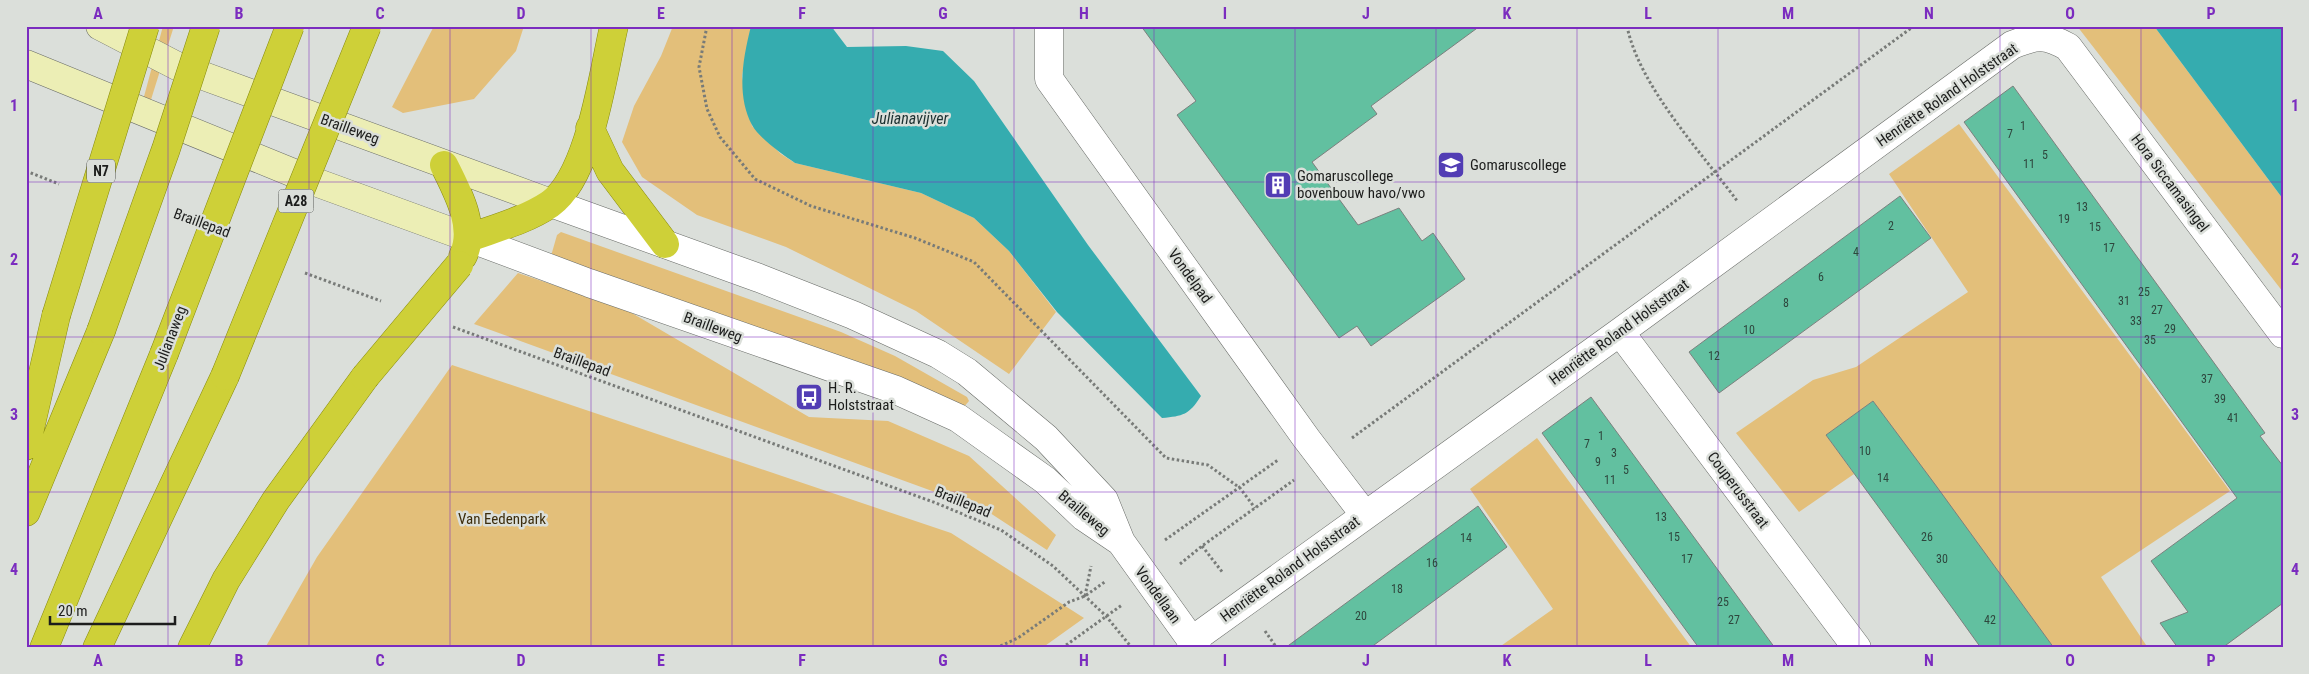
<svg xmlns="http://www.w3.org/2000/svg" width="2309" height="674" viewBox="0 0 2309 674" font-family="'Roboto Condensed',sans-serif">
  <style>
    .green { fill: #e3bf7a }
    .water { fill: #35acaf }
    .building { fill: #62c0a0; stroke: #7b807e }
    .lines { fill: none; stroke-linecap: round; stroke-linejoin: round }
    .minor-casing { stroke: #686b67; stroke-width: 29 }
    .tertiary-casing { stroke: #686b67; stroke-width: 29 }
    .secondary-casing { stroke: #686b67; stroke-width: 29 }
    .trunk-casing { stroke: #878a0e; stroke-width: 29 }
    .path { stroke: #787b78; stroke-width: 3; stroke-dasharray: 2.5 2.5; stroke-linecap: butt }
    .minor { stroke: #fff; stroke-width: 28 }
    .tertiary { stroke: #fff; stroke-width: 28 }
    .secondary { stroke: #eceeb5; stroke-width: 28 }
    .trunk { stroke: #ced038; stroke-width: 28 }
    .trunk-bridge-casing { stroke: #878a0e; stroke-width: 29; stroke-linecap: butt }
    .trunk-bridge { stroke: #ced038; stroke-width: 28 }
    .grid { fill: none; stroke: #7b2cbf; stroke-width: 1; stroke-opacity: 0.55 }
    .labels { text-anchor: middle; stroke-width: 5; stroke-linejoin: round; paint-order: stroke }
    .number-label { font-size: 12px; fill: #2e463d }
    .shield { fill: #dbdfda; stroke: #555755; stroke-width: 1 }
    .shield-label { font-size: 14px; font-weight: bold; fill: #1c1d1c }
    .street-label { font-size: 15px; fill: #1c1d1c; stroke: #dbdfda }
    .poi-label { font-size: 15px; fill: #1c1d1c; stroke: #dbdfda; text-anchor: start }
    .park-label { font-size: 15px; fill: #3d2d0c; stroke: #dbdfda }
    .water-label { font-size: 16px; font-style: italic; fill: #1c3131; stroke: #dbdfda }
    .neatline { fill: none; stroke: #7b2cbf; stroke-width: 2 }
    .grid-label { font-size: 16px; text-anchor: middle; font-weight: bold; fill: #7b2cbf }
  </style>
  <rect width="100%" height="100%" fill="#dbdfda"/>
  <path class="green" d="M 163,26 L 174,26 L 149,106 L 142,104 Z
    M 434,26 L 524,26 L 516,51 L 474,99 L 403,113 L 392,107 Z
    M 673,26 L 751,26 L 742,76 L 752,126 L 781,154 L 795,163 L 921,193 L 974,218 L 1009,251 L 1056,312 L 1009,374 L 916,311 L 786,247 L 697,215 L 642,177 L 622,142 L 634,106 L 661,56 Z
    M 2077,26 L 2154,26 L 2283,199 L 2283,292 Z
    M 1959,124 L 2230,491 L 2101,577 L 2148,648 L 2054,648 L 1873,401 L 1826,435 L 1854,474 L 1799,512 L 1736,433 L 1813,380 L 1856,367 L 1968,292 L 1889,174 Z
    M 561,232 L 841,332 L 895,356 L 967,397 L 969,401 L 963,408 L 551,256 L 557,235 Z
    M 518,273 L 625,309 L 809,417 L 888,421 L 969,456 L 1056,535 L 1047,550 L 987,511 L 474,324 Z
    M 452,365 L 951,533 L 1084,618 L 1042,648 L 265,648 L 317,557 Z
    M 1537,438 L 1692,648 L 1498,648 L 1553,609 L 1470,489 Z"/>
  <path class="water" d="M 751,26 L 831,26 L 847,47 L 906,46 L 943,51 L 974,81 L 1088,245 L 1201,396 C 1189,415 1183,416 1162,418 L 1057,312 L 1009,251 L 974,218 L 921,193 L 795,163 C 783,155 759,138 752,125 C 736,95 743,58 751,26 Z
    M 2154,26 L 2283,26 L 2283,199 Z"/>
  <path class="building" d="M 1141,26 L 1480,26 L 1371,106 L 1377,114 L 1312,162 L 1358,225 L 1399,208 L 1422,241 L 1433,233 L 1465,279 L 1371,346 L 1357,326 L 1339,338 L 1177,115 L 1196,101 Z
    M 2013,86 L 2265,433 L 2260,436 L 2283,466 L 2283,603 L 2222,648 L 2178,648 L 2160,623 L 2188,612 L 2151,561 L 2237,498 L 1964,122 Z
    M 1900,196 L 1931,238 L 1719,393 L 1689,352 Z
    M 1591,397 L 1718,570 L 1775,648 L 1699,648 L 1669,607 L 1542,433 Z
    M 1873,401 L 1937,487 L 2054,648 L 1981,648 L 1953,609 L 1826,435 Z
    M 1478,506 L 1507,547 L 1370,648 L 1285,648 Z"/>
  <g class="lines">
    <g class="minor-casing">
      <path id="minor" d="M 1049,26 L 1049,79 L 1306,438 L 1364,514
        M 1620,332 L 1857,648
        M 1191,641 L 1620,332 L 2012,45 C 2037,35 2045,34 2068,47 L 2283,334"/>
    </g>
    <g class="tertiary-casing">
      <path id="tertiary" d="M 551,203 L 759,278 L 853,315 L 938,354 L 967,372 L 1046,438 L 1104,500 L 1121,542 L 1197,648
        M 469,238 L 589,283 L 896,390 L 958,418 L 1045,480 L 1084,517 L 1121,542"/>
    </g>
    <g class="secondary-casing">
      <path id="secondary" d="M 100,26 L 179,67 L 551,203
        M 26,64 L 318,183 L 469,238"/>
    </g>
    <g class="trunk-casing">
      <path id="trunk" d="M 590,128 L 610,171 L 665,244
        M 444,165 C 457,191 477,227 463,256
        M 469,238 C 496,228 526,220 550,204 C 590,176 603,73 614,26
        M 26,446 L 56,316
        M 26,512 L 101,331
        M 44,648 L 164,354
        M 97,648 L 225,376
        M 192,648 L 226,580 L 276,500 L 365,377"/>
    </g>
    <path class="path" d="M 707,26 L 699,67 L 707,109 L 720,137 L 755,179 L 811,206 L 915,238 L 974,262 L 1166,458 L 1208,465 L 1240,488 L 1255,508
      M 1627,26 C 1639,86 1701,152 1738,202
      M 26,171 L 59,184
      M 305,273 L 381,301
      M 453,327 L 936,503 L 1001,530 L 1053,566 L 1106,616 L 1132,648
      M 1352,438 L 1914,26
      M 1165,540 L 1278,460
      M 1202,546 L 1223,573
      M 1180,564 L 1202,546 L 1294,480
      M 1085,596 L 1091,566
      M 1265,631 L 1277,648
      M 996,648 L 1018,638 L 1069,602 L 1085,596 L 1106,581
      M 1062,648 L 1122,605"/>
    <use href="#minor" class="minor"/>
    <use href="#tertiary" class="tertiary"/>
    <use href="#secondary" class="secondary"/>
    <use href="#trunk" class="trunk"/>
    <g class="trunk-bridge-casing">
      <path id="trunk-bridge" d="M 56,316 L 145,26
        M 101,331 L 166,149 L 206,26
        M 164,354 L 290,26
        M 225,376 L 367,26
        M 365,377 L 459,265"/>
    </g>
    <use href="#trunk-bridge" class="trunk-bridge"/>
  </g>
  <path class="grid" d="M 168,26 L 168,648M 309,26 L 309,648M 450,26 L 450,648M 591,26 L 591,648M 732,26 L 732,648M 873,26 L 873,648M 1014,26 L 1014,648M 1154,26 L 1154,648M 1295,26 L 1295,648M 1436,26 L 1436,648M 1577,26 L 1577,648M 1718,26 L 1718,648M 1859,26 L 1859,648M 2000,26 L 2000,648M 2141,26 L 2141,648M 26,182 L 2283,182M 26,337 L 2283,337M 26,492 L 2283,492"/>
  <defs>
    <g id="school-square" transform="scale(1.4375)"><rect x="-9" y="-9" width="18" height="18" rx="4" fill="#523db4" stroke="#dbdfda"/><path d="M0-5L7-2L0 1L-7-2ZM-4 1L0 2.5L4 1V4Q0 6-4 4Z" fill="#fff"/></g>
    <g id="building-square" transform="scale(1.4375)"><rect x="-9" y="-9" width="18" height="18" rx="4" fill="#523db4" stroke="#dbdfda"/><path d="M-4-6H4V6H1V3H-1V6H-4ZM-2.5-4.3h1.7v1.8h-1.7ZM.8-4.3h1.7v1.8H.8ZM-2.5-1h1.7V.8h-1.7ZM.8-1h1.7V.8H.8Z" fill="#fff"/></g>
    <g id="bus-square" transform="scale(1.4375)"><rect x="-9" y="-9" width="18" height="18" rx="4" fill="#523db4" stroke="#dbdfda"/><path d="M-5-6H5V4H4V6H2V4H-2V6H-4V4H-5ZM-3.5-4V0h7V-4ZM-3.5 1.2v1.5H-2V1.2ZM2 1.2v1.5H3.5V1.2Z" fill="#fff"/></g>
  </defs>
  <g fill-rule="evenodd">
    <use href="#school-square" x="1451" y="165"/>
    <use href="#building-square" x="1278" y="185"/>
    <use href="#bus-square" x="809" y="397"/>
  </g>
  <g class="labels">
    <g class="number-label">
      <text x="2023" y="130">1</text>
      <text x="2010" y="138">7</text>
      <text x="2045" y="159">5</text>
      <text x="2029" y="168">11</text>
      <text x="2082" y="211">13</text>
      <text x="2064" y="223">19</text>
      <text x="1891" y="230">2</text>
      <text x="2095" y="231">15</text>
      <text x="2109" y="252">17</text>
      <text x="1856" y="256">4</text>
      <text x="1821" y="281">6</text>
      <text x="2144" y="296">25</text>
      <text x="2124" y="305">31</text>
      <text x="1786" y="307">8</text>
      <text x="2157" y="314">27</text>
      <text x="2136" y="325">33</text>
      <text x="2170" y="333">29</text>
      <text x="1749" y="334">10</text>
      <text x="2150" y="344">35</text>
      <text x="1714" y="360">12</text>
      <text x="2207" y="383">37</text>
      <text x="2220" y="403">39</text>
      <text x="2233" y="422">41</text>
      <text x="1601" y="440">1</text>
      <text x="1587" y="448">7</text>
      <text x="1865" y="455">10</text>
      <text x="1614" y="457">3</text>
      <text x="1598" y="466">9</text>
      <text x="1626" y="474">5</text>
      <text x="1883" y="482">14</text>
      <text x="1610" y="484">11</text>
      <text x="1661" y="521">13</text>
      <text x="1674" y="541">15</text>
      <text x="1927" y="541">26</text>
      <text x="1466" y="542">14</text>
      <text x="1687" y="563">17</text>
      <text x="1942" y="563">30</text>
      <text x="1432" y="567">16</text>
      <text x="1397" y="593">18</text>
      <text x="1723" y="606">25</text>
      <text x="1361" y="620">20</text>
      <text x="1734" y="624">27</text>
      <text x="1990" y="624">42</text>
    </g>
    <g class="shield">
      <rect x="87" y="159.5" width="28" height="23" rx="4"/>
      <rect x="278.5" y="189.5" width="35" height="23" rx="4"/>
    </g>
    <g class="shield-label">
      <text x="101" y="176">N7</text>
      <text x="296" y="206">A28</text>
    </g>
    <g class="street-label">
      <text transform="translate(1947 95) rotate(-35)" y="5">Henriëtte Roland Holststraat</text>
      <text transform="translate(350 129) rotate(20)" y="5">Brailleweg</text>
      <text transform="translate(2170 183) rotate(53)" y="5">Hora Siccamasingel</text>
      <text transform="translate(202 223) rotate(20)" y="5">Braillepad</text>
      <text transform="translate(1190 276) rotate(54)" y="5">Vondelpad</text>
      <text transform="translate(713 327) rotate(20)" y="5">Brailleweg</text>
      <text transform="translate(1619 332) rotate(-36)" y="5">Henriëtte Roland Holststraat</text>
      <text transform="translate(170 338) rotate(-69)" y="5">Julianaweg</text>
      <text transform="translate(582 362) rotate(20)" y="5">Braillepad</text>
      <text transform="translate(1738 490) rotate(53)" y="5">Couperusstraat</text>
      <text transform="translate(963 502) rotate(22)" y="5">Braillepad</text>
      <text transform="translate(1084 513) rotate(40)" y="5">Brailleweg</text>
      <text transform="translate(1290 569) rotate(-36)" y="5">Henriëtte Roland Holststraat</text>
      <text transform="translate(1158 595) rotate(54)" y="5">Vondellaan</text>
    </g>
    <g class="poi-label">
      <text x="1470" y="170">Gomaruscollege</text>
      <text x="1297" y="181">Gomaruscollege<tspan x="1297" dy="17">bovenbouw havo/vwo</tspan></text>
      <text x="828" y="393">H. R.<tspan x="828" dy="17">Holststraat</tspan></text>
    </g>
    <g class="park-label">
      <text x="502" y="524">Van Eedenpark</text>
    </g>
    <g class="water-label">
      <text x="910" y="124">Julianavijver</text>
    </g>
  </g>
  <rect width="2309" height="674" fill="none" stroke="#dbdfda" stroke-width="55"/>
  <path d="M50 616v8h125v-8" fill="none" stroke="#1c1d1c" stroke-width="2.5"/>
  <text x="58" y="616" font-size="15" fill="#1c1d1c" stroke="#dbdfda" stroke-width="4" paint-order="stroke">20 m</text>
  <rect x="28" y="28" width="2254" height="618" class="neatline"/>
  <g class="grid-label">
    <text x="98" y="19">A</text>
    <text x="239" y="19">B</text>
    <text x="380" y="19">C</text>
    <text x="521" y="19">D</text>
    <text x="661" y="19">E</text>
    <text x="802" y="19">F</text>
    <text x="943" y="19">G</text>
    <text x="1084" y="19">H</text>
    <text x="1225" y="19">I</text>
    <text x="1366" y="19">J</text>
    <text x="1507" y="19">K</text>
    <text x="1648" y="19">L</text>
    <text x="1788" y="19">M</text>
    <text x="1929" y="19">N</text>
    <text x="2070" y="19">O</text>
    <text x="2211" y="19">P</text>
    <text x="14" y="111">1</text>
    <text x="2295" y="111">1</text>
    <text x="14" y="265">2</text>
    <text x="2295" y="265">2</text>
    <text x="14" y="420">3</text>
    <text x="2295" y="420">3</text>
    <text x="14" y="575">4</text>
    <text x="2295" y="575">4</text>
    <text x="98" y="666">A</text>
    <text x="239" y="666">B</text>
    <text x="380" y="666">C</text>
    <text x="521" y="666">D</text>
    <text x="661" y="666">E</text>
    <text x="802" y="666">F</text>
    <text x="943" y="666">G</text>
    <text x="1084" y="666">H</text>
    <text x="1225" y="666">I</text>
    <text x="1366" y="666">J</text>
    <text x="1507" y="666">K</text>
    <text x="1648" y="666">L</text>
    <text x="1788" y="666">M</text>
    <text x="1929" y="666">N</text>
    <text x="2070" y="666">O</text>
    <text x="2211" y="666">P</text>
  </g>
</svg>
